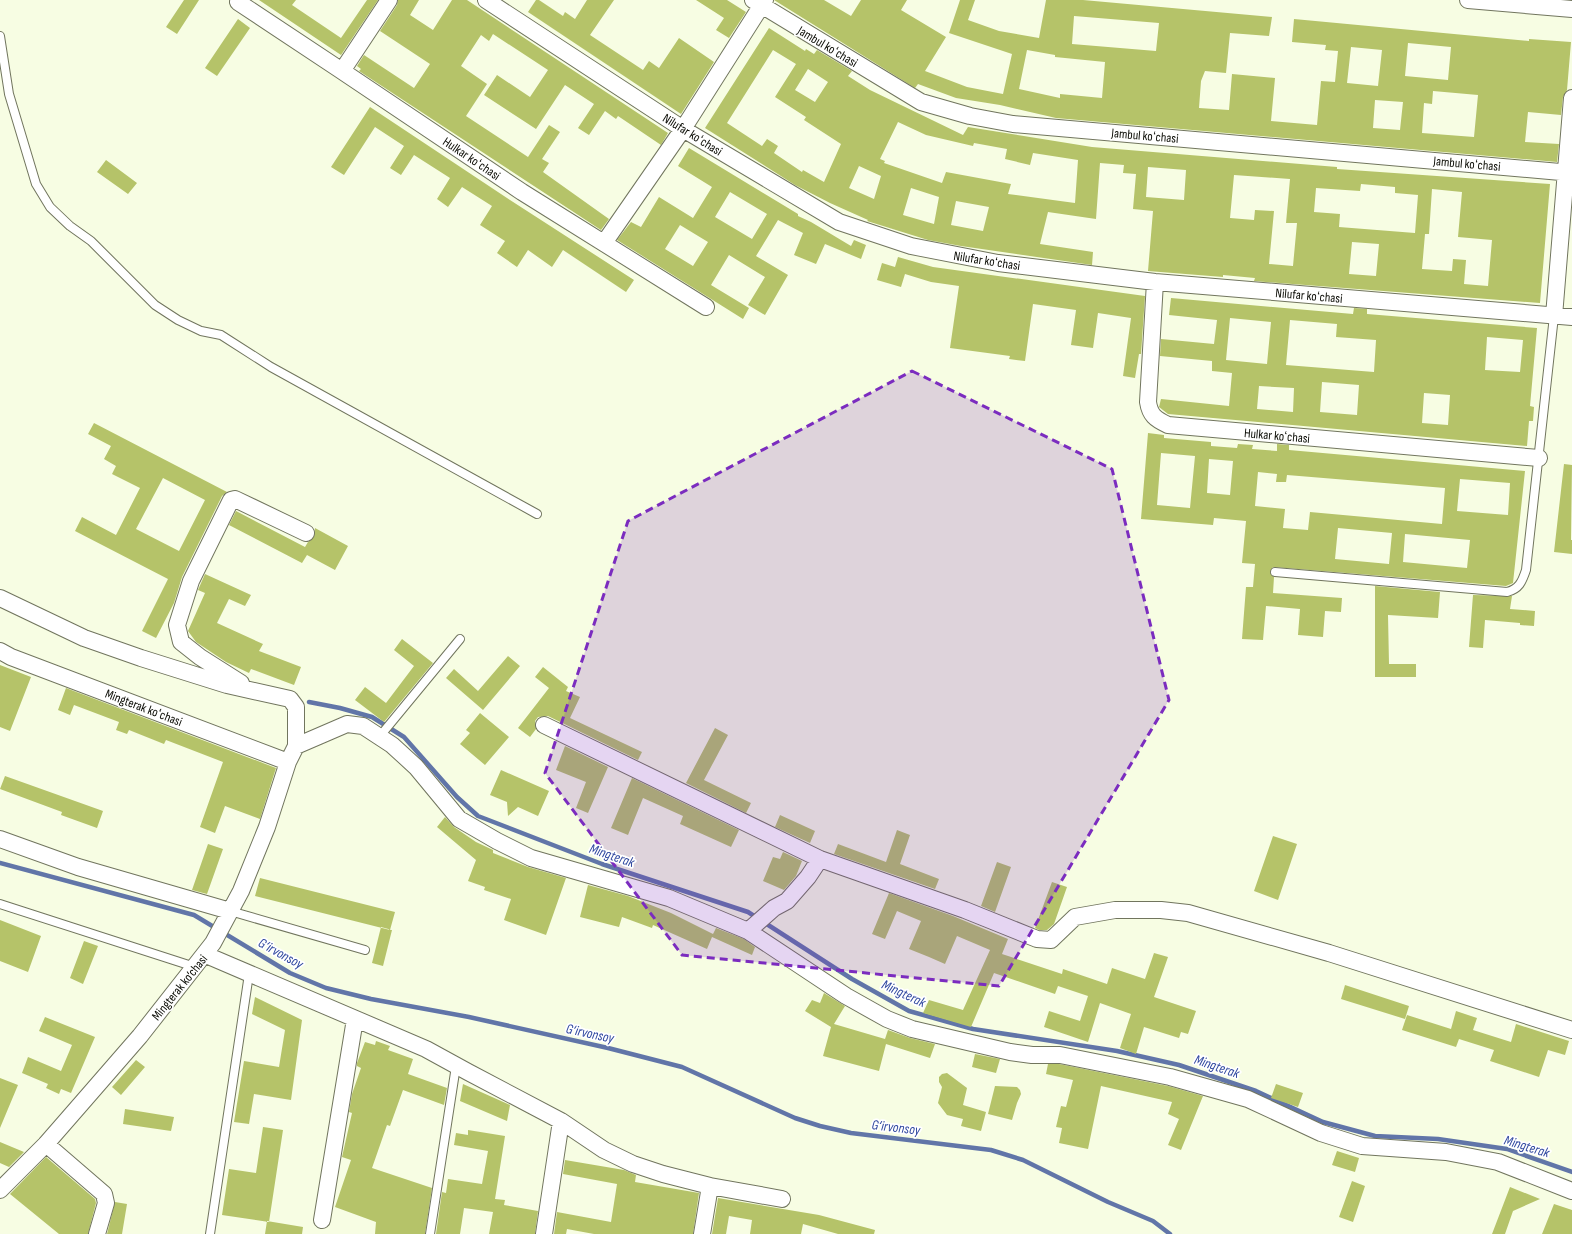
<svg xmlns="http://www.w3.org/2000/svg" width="1572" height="1234" viewBox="0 0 1572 1234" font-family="'Sofia Sans Condensed',sans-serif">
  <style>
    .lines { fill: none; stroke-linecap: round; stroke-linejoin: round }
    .stream { stroke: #6175a8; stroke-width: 4.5 }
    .building { fill: #b5c369; fill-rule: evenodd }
    .lane-casing { stroke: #71755e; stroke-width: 10 }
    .street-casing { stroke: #71755e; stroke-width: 18 }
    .lane { stroke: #fff; stroke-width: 8 }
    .street { stroke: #fff; stroke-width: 16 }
    .marked { fill: #7b2cbf; fill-opacity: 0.2; stroke: #7b2cbf; stroke-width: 3; stroke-dasharray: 8 5; stroke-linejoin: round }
    .labels { text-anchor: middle; stroke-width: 3.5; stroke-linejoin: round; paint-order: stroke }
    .street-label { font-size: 13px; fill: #0b0c05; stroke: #fff }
    .water-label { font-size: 14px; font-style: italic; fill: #2f479f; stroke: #fff }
  </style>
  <rect width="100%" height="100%" fill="#f7fde3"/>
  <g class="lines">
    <path class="stream" d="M 309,702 L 340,708 L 372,717 L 404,737 L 457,797 L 478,816 L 602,864 L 748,912 L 852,979 L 909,1011 L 973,1029 L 1117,1051 L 1179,1065 L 1256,1091 L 1323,1122 L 1375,1136 L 1438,1139 L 1507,1149 L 1572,1172
      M 0,863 L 194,915 L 290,973 L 326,988 L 371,999 L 469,1017 L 608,1048 L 682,1067 L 795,1118 L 820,1126 L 851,1133 L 991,1150 L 1023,1160 L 1108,1202 L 1153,1221 L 1170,1234"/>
  </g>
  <path class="building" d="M 184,0 L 199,0 L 177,34 L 166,27 Z
    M 259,0 L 296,0 L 292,5 L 341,38 L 367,0 L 378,0 L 341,55 Z
    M 398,0 L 419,0 L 410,15 L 433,30 L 452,0 L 467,0 L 668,133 L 661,145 L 618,116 L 616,119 L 605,111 L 589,135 L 578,128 L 594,104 L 565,85 L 536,129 L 484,95 L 497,75 L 530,97 L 548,70 L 493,34 L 489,41 L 481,35 L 461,66 L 487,84 L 466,116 L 528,157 L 549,125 L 560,132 L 542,159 L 549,163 L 543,172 L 609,219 L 601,230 L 359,71 L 361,69 L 357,66 L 364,55 L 414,88 L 430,64 L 380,31 L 397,5 Z
    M 536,0 L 539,0 L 563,16 L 565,12 L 575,19 L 587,0 L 614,0 L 590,35 L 643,70 L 649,61 L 659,68 L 679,38 L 714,62 L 681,114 L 528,12 Z
    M 696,0 L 727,0 L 746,12 L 729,38 L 716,30 L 724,18 Z
    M 774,0 L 824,0 L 851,16 L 861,0 L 907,0 L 901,10 L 946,37 L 925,71 L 967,87 L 1003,94 L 1012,54 L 949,33 L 960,0 L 975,0 L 968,20 L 999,31 L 1039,38 L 1046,0 L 1083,0 L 1272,17 L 1269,36 L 1230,33 L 1226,73 L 1205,71 L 1201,81 L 1199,108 L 1229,110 L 1232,74 L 1275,78 L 1271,121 L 1317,125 L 1321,81 L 1335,82 L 1338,51 L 1325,50 L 1326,45 L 1292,42 L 1294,19 L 1529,41 L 1529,39 L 1571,42 L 1567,90 L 1563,97 L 1561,115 L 1528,112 L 1525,142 L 1559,144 L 1557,162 L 1056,118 L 1000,105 L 956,98 L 918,84 L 915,88 ZM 1074,16 L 1159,23 L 1156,51 L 1072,44 ZM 1408,43 L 1451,47 L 1448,80 L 1405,76 ZM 1351,47 L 1382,50 L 1378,86 L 1347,83 ZM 1027,50 L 1055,55 L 1055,57 L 1105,62 L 1102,98 L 1060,94 L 1060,98 L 1019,89 ZM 1433,91 L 1478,95 L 1474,137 L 1422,133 L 1424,103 L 1432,104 ZM 1375,100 L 1403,102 L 1400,130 L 1373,128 Z
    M 238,19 L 250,28 L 217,76 L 205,68 Z
    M 769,28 L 805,51 L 806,49 L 814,54 L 817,50 L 852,71 L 848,76 L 870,90 L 963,135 L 968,127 L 1092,147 L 1337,167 L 1337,169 L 1550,184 L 1540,303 L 1254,281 L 1255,278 L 1223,275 L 1223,277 L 1148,271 L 1153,211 L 1133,209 L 1136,174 L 1123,173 L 1124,165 L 1100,163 L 1096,219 L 1048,212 L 1040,244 L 1093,252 L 1092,265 L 961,246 L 928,240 L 867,221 L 868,220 L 830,203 L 795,185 L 705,128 ZM 773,50 L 796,64 L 775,97 L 806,117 L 804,120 L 841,144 L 824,182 L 803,170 L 802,172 L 774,153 L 778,146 L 767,139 L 762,146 L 727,123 ZM 808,69 L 828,82 L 815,102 L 795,90 ZM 898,122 L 926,135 L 973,146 L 974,143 L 1007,149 L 1005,159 L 1030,165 L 1033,153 L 1078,160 L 1075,203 L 1008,194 L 1011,184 L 946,172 L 942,183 L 884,163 L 885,161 L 880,159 ZM 859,166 L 881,176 L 874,199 L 849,188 ZM 1148,167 L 1186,170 L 1184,200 L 1146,197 ZM 1234,175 L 1290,179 L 1286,223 L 1297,223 L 1293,266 L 1269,264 L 1274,211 L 1255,210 L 1254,220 L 1230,218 ZM 1361,184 L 1395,187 L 1395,193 L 1418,195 L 1415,233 L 1339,227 L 1340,214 L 1314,212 L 1316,188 L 1360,191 ZM 911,188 L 939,197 L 934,224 L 903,215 ZM 1432,189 L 1462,192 L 1458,237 L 1492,240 L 1488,286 L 1464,284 L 1466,260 L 1453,259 L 1452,271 L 1422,269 L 1425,234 L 1429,234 ZM 956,201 L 989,207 L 983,231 L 951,225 ZM 1352,242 L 1379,244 L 1376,276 L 1349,274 Z
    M 370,107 L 510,200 L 634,280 L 626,292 L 563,250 L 552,267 L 528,250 L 517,267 L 497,253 L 505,241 L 480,225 L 492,206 L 462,187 L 448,207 L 437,199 L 450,178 L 414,155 L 401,175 L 390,168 L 404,146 L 375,127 L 344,175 L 331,167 Z
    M 689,148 L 798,214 L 798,216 L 811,222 L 851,246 L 854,240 L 866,245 L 861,259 L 825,244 L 816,264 L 794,255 L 803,233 L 778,220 L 756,256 L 788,275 L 765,315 L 748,305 L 765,277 L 729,255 L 711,285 L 749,308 L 743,319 L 617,240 L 631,222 L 641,227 L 659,197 L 693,218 L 712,187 L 678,166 ZM 730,192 L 767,214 L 752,239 L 715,217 ZM 680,225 L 708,242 L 693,266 L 665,249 Z
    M 106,160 L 137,183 L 128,194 L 97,172 Z
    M 898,257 L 933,267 L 1145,296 L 1141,354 L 1139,354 L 1135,378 L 1123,376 L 1131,318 L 1098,313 L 1093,348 L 1071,345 L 1076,310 L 1033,304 L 1025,361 L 1009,359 L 1010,356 L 950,348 L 959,286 L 931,282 L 905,274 L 901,287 L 877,280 L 882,263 L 895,267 Z
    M 1171,298 L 1353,314 L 1354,308 L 1367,309 L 1367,314 L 1537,328 L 1530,406 L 1534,407 L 1533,421 L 1529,421 L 1527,446 L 1168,414 L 1159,407 L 1161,399 L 1229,406 L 1232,373 L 1212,371 L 1212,361 L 1160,356 L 1161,339 L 1214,344 L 1217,320 L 1169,315 ZM 1230,318 L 1271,322 L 1267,364 L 1226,360 ZM 1290,320 L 1337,324 L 1336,337 L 1376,340 L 1374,372 L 1286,365 ZM 1487,337 L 1523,340 L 1520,372 L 1485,370 ZM 1322,382 L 1359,385 L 1357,415 L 1320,412 ZM 1259,386 L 1294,388 L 1293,412 L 1257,409 ZM 1424,393 L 1450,395 L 1448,425 L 1422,423 Z
    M 94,423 L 227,492 L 222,496 L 182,577 L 174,603 L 156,638 L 142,631 L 168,579 L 75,531 L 82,517 L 116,535 L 140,488 L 112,474 L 116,466 L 104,459 L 111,446 L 88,434 ZM 163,478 L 205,500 L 179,551 L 136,529 Z
    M 1148,433 L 1164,435 L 1164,438 L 1211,442 L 1211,446 L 1237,448 L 1238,444 L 1253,445 L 1252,449 L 1277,451 L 1277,444 L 1289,445 L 1289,450 L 1525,471 L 1513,583 L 1506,586 L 1273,567 L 1270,572 L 1274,577 L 1273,593 L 1342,598 L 1341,612 L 1325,611 L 1323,637 L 1298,635 L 1300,609 L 1266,606 L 1263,640 L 1242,639 L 1246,587 L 1253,587 L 1255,564 L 1242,563 L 1246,521 L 1214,518 L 1213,525 L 1141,519 ZM 1161,453 L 1195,456 L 1190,508 L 1157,505 ZM 1209,459 L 1233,461 L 1230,495 L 1207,493 ZM 1258,472 L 1277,474 L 1276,482 L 1286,482 L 1287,475 L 1445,488 L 1442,524 L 1310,512 L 1308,530 L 1283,528 L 1285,509 L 1255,506 ZM 1460,479 L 1510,483 L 1508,515 L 1457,511 ZM 1338,528 L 1392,533 L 1389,564 L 1335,559 ZM 1405,534 L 1470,540 L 1467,568 L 1403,562 Z
    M 1564,464 L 1572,465 L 1571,540 L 1572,540 L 1572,554 L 1554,552 Z
    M 236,511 L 305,547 L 308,542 L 314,537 L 315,528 L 348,546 L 335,570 L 307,555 L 302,563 L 229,525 Z
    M 205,574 L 251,595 L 245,606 L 229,599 L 217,623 L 263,644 L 259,651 L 301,667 L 294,685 L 251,669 L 249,673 L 226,662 L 196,642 L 188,631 L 205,593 L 198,590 Z
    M 1375,586 L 1440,592 L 1438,618 L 1388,615 L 1389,664 L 1416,664 L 1416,677 L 1375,677 Z
    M 1473,595 L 1512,596 L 1510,609 L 1535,611 L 1534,626 L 1520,625 L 1520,623 L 1485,620 L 1483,648 L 1469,647 Z
    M 402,639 L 433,663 L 384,722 L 355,700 L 365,687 L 386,703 L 414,666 L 394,650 Z
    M 508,656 L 520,666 L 483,710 L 446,678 L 454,669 L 478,691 Z
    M 0,665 L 31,677 L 10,731 L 0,727 Z
    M 543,667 L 568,687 L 566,691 L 580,697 L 570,718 L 642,752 L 638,760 L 548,716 L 538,717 L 535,721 L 536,729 L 530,737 L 518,728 L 549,688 L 535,677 Z
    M 66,688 L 276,768 L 260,819 L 225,806 L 215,833 L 200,827 L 223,762 L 166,740 L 164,744 L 129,730 L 127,734 L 116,730 L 119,722 L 74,705 L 70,715 L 58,710 Z
    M 480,713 L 509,737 L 485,765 L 460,744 L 470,733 L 466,730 Z
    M 715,728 L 728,735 L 704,780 L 751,803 L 746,813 L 686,783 Z
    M 565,746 L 608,767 L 588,813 L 576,808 L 586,782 L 556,770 Z
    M 501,770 L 549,791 L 538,816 L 518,807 L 508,816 L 507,802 L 490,795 Z
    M 5,776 L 103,811 L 97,828 L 61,815 L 62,812 L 0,789 Z
    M 632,778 L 739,830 L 731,847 L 680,824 L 683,816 L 643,798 L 628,835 L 611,828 Z
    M 780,815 L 815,831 L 810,843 L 775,827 Z
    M 445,817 L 454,827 L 476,842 L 493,850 L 493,853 L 528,867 L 566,878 L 546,935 L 504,920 L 511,899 L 484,890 L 485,887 L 468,881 L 476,860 L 437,827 Z
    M 897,830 L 910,835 L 900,864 L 939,879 L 935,889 L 834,854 L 838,844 L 886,862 Z
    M 1273,836 L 1297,844 L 1278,900 L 1254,891 Z
    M 208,844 L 223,849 L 207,894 L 192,890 Z
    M 783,852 L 802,861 L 796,876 L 784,890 L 763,881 L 773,857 L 780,859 Z
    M 997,862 L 1011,867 L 995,912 L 981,906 Z
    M 260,878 L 395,912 L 390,930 L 255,896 Z
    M 1052,882 L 1067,887 L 1054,924 L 1047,930 L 1039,930 L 1035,928 Z
    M 588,885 L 628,896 L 671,913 L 713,934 L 716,928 L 744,939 L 755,947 L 752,955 L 712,937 L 707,949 L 653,925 L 652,928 L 622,917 L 619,927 L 580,917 Z
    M 889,893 L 953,916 L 1008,939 L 1002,954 L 1062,974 L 1063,969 L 1107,984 L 1112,968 L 1145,979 L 1154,953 L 1168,957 L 1154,997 L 1196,1011 L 1188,1034 L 1181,1032 L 1179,1038 L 1144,1027 L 1136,1054 L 1120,1048 L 1131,1014 L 1100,1003 L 1088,1042 L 1044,1027 L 1049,1011 L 1080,1021 L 1088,996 L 1058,986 L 1055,994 L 994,973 L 971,1027 L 923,1013 L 929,1000 L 963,1010 L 990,950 L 957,936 L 945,964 L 929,957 L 909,949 L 921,921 L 897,911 L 885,939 L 872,934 Z
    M 0,920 L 41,936 L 28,972 L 0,961 Z
    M 381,927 L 392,930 L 383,966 L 372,963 Z
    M 84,941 L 98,946 L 83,984 L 70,978 Z
    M 1345,985 L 1409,1006 L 1405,1019 L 1341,999 Z
    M 824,993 L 845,1006 L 834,1024 L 885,1039 L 888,1030 L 910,1038 L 935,1044 L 930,1058 L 886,1044 L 879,1071 L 823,1056 L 831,1027 L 805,1011 L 812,1000 L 820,1003 Z
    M 255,997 L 302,1020 L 291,1100 L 254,1094 L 249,1124 L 234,1122 L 244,1061 L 279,1067 L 285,1030 L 252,1014 Z
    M 1456,1011 L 1477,1018 L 1473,1030 L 1511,1042 L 1516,1024 L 1569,1041 L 1565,1055 L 1548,1050 L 1539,1077 L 1490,1061 L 1494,1050 L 1459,1039 L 1456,1047 L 1402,1030 L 1407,1015 L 1451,1029 Z
    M 45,1017 L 95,1037 L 71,1093 L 61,1089 L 59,1094 L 46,1088 L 48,1084 L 22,1073 L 28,1057 L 61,1071 L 72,1045 L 39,1031 Z
    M 376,1041 L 390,1046 L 388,1050 L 413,1059 L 408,1074 L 447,1088 L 444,1105 L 403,1090 L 390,1126 L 387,1125 L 372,1168 L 432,1188 L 425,1234 L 375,1234 L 376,1222 L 335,1207 L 351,1160 L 342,1157 L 352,1113 L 349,1112 L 352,1094 L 361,1068 L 357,1066 L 357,1063 L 365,1042 L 375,1045 Z
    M 975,1054 L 1000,1059 L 996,1073 L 972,1067 Z
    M 136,1060 L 145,1067 L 121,1095 L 112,1087 Z
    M 1048,1064 L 1059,1064 L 1168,1086 L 1203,1096 L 1181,1150 L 1168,1145 L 1179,1119 L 1168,1114 L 1172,1102 L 1101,1086 L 1088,1149 L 1059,1143 L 1062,1128 L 1056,1127 L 1061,1106 L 1066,1107 L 1073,1080 L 1046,1074 Z
    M 947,1073 L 967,1088 L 963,1105 L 986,1112 L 981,1131 L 961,1126 L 963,1119 L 947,1115 L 938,1103 L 942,1087 L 939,1082 L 939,1077 L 942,1074 Z
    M 0,1078 L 18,1085 L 0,1128 Z
    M 463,1084 L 510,1105 L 507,1121 L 460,1101 Z
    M 1276,1084 L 1303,1093 L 1298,1107 L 1271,1098 Z
    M 995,1086 L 1017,1087 L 1020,1090 L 1021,1094 L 1017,1103 L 1012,1120 L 988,1114 Z
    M 125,1109 L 174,1117 L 171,1131 L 123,1124 Z
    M 263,1127 L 283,1130 L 269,1222 L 222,1215 L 229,1169 L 256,1173 Z
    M 468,1130 L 505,1136 L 495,1199 L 505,1200 L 504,1205 L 538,1211 L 535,1234 L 489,1234 L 493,1212 L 464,1208 L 460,1234 L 436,1234 L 442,1192 L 446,1193 L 448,1179 L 482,1184 L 488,1151 L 454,1145 L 456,1133 L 468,1135 Z
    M 0,1142 L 24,1152 L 9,1167 L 0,1163 Z
    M 1337,1151 L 1359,1158 L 1355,1172 L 1332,1165 Z
    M 46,1157 L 95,1199 L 96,1203 L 88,1234 L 59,1234 L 10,1194 Z
    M 565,1160 L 624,1170 L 636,1175 L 635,1182 L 699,1193 L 693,1234 L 594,1234 L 567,1229 L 566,1234 L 554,1234 L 557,1212 L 611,1222 L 617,1184 L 563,1174 Z
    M 1352,1181 L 1365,1186 L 1353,1222 L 1339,1217 Z
    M 1510,1187 L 1540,1199 L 1513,1211 L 1505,1234 L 1492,1234 Z
    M 718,1198 L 819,1215 L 875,1230 L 874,1234 L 838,1234 L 803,1224 L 801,1234 L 750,1234 L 752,1220 L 729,1216 L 726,1234 L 712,1234 Z
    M 115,1202 L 127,1204 L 122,1234 L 107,1234 Z
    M 1554,1204 L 1572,1210 L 1572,1234 L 1542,1234 Z
    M 267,1221 L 303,1227 L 302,1234 L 265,1234 Z"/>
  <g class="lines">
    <g class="lane-casing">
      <path id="lane" d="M 0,36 L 9,94 L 36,184 L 50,207 L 70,226 L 91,241 L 155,305 L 178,320 L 201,331 L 221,335 L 271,367 L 537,514
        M 1275,572 L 1507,592 C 1519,589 1522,582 1526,570 L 1554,316
        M 380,736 L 460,639
        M 0,904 L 195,967
        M 230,911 L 365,950
        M 210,1234 L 249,974
        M 430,1234 L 456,1066"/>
    </g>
    <g class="street-casing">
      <path id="street" d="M 389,0 L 342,71 L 522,192 L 706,307
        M 486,0 L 683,129 L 839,222 L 911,246 L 998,263 L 1155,282 L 1572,317
        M 753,0 L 921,102 L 970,116 L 1013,124 L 1572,173
        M 1468,0 L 1572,9
        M 238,2 L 342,71
        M 604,243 L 683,129 L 765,0
        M 1155,282 L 1148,402 C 1150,415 1155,419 1168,425 L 1539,458
        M 1554,316 L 1572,98
        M 0,598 L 84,638 L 141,658 L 227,685 L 290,699 L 296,707 L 296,746 L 288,762 L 267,827 L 241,891 L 213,943 L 140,1036 L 80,1105 L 46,1144 L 0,1190
        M 0,651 L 11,657 L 288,762
        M 241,683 L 200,657 L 181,642 L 177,625 L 191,581 L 231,500 L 235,499 L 306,533
        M 544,725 L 820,859 L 965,910 L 1037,939 L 1051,940 L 1075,917 L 1115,910 L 1161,910 L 1188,913 L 1329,953 L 1572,1030
        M 296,746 L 347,724 L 363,726 L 392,745 L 416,767 L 459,819 L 497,841 L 531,858 L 669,898 L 748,931 L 846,996 L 887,1019 L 912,1029 L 1010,1052 L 1032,1055 L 1060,1055 L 1170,1077 L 1248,1099 L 1321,1133 L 1362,1146 L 1446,1152 L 1498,1162 L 1572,1191
        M 0,839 L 78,867 L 230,911
        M 748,931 L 774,908 L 787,901 L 808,877 L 820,859
        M 206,955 L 426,1049 L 468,1072 L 561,1121 L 604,1150 L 633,1164 L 663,1174 L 710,1186 L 702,1234
        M 46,1144 L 104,1194 L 106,1203 L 97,1234
        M 710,1186 L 782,1199
        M 322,1220 L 355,1019
        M 544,1234 L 561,1121"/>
    </g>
    <use href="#lane" class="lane"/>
    <use href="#street" class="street"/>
  </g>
  <path class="marked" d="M 912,371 L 1112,469 L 1169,700 L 999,986 L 682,955 L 545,773 L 628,521 Z"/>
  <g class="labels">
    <g class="street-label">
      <text transform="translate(828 46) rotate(31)" y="5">Jambul koʻchasi</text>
      <text transform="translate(693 134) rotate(32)" y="5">Nilufar koʻchasi</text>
      <text transform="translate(1145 135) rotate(5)" y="5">Jambul koʻchasi</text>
      <text transform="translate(472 158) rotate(34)" y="5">Hulkar koʻchasi</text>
      <text transform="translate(1467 163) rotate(5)" y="5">Jambul koʻchasi</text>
      <text transform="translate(987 260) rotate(9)" y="5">Nilufar koʻchasi</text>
      <text transform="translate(1309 295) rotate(5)" y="5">Nilufar koʻchasi</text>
      <text transform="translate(1277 435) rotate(5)" y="5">Hulkar koʻchasi</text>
      <text transform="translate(144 707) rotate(21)" y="5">Mingterak koʻchasi</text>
      <text transform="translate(179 987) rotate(-51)" y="5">Mingterak ko‘chasi</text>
    </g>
    <g class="water-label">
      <text transform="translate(612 855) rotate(19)" y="5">Mingterak</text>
      <text transform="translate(281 953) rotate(29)" y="5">G‘irvonsoy</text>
      <text transform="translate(904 993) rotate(25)" y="5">Mingterak</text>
      <text transform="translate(590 1033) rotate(12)" y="5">G‘irvonsoy</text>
      <text transform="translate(1217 1066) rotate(19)" y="5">Mingterak</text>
      <text transform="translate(896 1127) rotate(7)" y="5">G‘irvonsoy</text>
      <text transform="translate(1527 1146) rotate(17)" y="5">Mingterak</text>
    </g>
  </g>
</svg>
